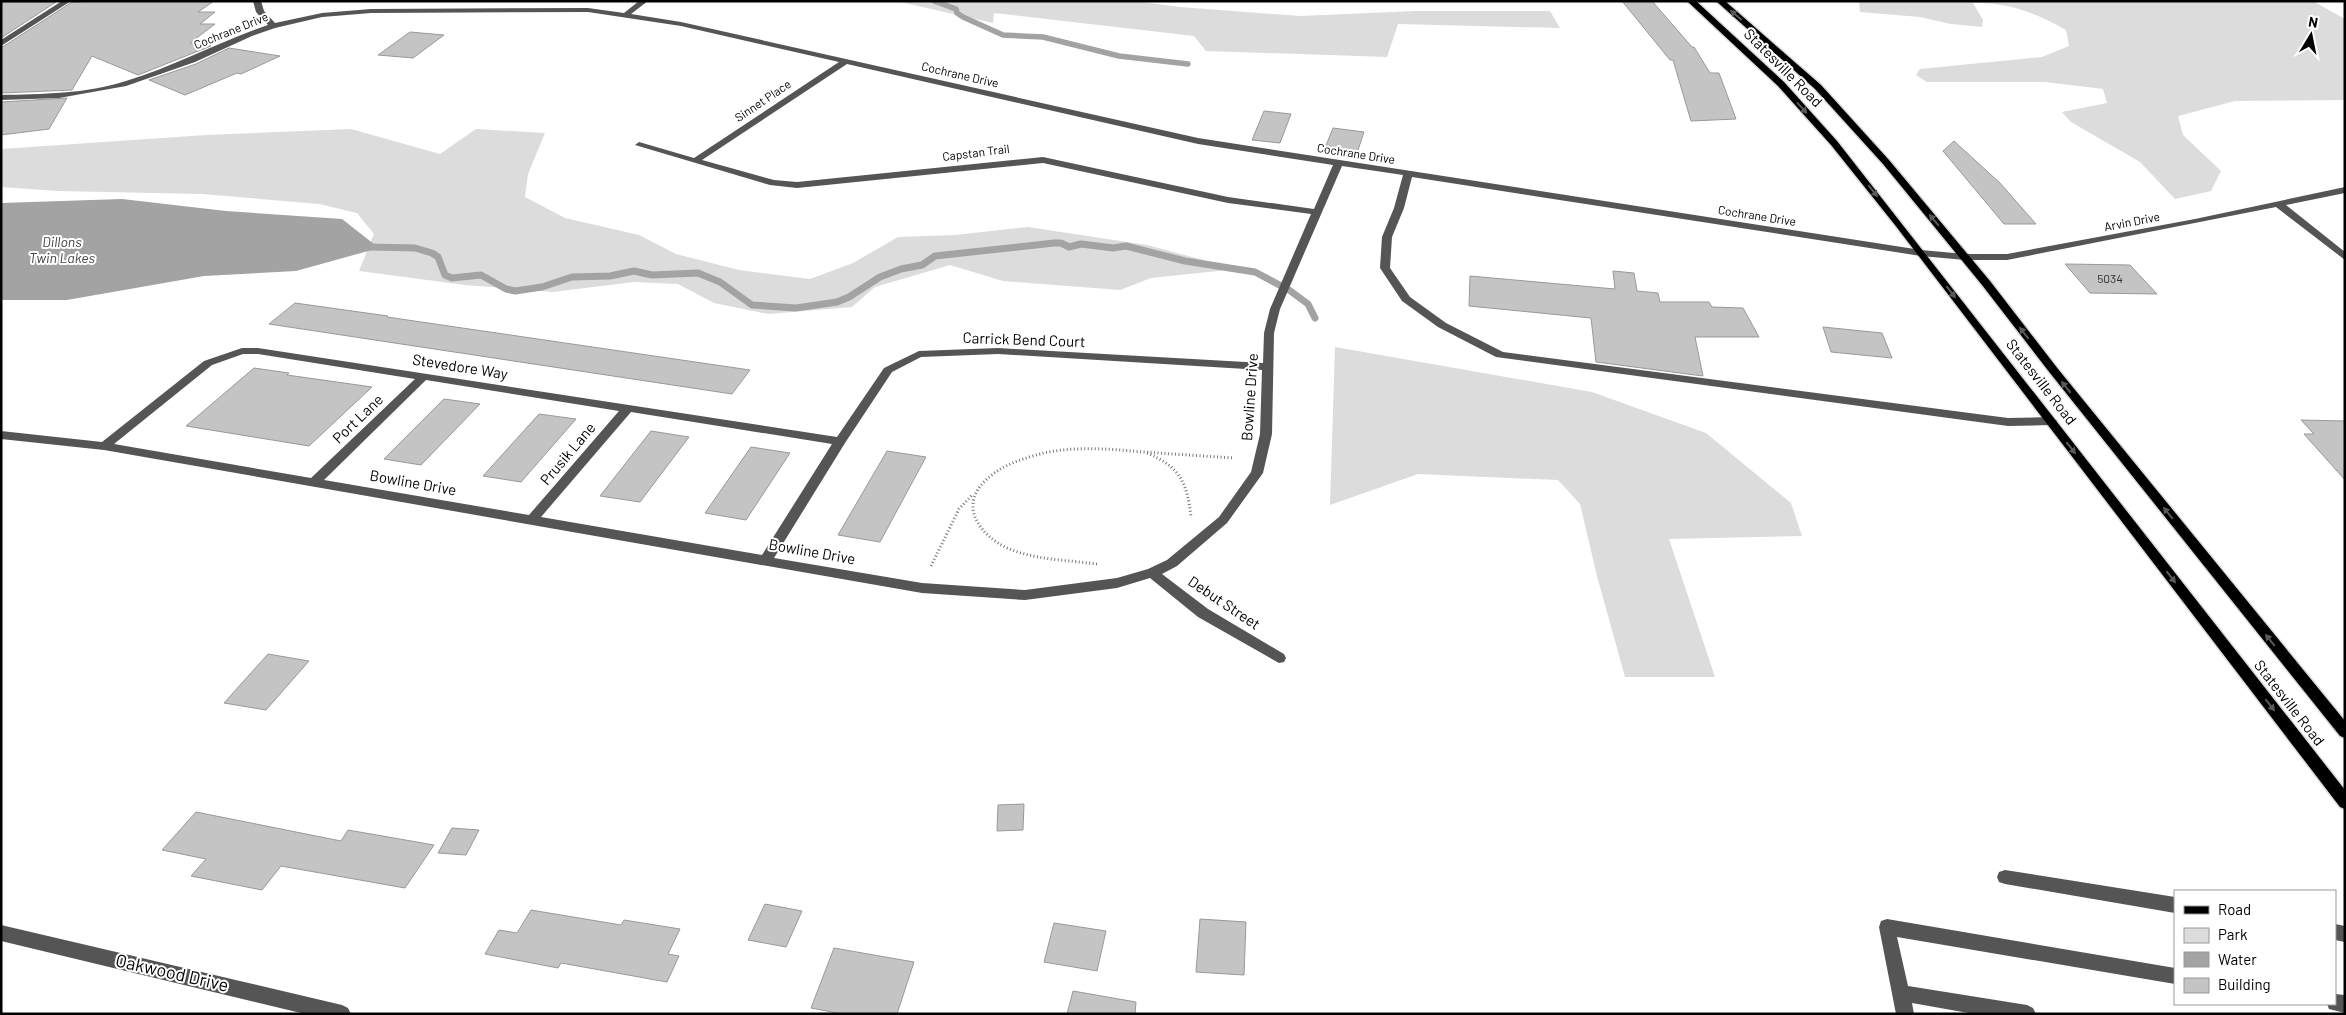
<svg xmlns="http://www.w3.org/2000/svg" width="2346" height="1015" viewBox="0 0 2346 1015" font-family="Barlow,sans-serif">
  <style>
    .green { fill: #dcdcdc }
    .water { fill: #a3a3a3 }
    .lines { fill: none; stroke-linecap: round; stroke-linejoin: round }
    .stream-far1 { stroke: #a3a3a3; stroke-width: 5.5 }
    .stream { stroke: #a3a3a3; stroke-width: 7 }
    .building { fill: #c4c4c4; stroke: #999 }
    .major-casing { stroke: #dbdbdb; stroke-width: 3 }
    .path { stroke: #777; stroke-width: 3; stroke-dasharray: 1 2.5; stroke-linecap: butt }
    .minor { fill: #555; fill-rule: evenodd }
    .major { fill: #000; fill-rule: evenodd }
    .oneway { fill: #595959 }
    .labels { text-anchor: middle; stroke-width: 4; stroke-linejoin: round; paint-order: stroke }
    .far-street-label { font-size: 12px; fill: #000; stroke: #fff }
    .number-label { font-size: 12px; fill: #313131 }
    .far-water-label { font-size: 14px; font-style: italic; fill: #444; stroke: #fff }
    .street-label { font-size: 15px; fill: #000; stroke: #fff }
    .near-street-label { font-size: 18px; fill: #000; stroke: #fff }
  </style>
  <rect width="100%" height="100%" fill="#fff"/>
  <path class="green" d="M 896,1 L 1134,1 L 1180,7 L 1300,16 L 1415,11 L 1550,11 L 1560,28 L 1398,24 L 1387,57 L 1206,51 L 1194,36 L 994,13 L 993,23 Z
    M 1859,1 L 2313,1 L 2345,19 L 2345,100 L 2235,101 L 2178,116 L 2183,135 L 2221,171 L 2211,191 L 2175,199 L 2140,162 L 2071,122 L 2062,112 L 2107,103 L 2103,89 L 2045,82 L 1927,82 L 1916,75 L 1920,69 L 2042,57 L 2069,46 L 2066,30 C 2036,13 2008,2 1973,3 L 1983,20 L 1982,27 L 1951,24 L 1920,17 L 1860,12 Z
    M 351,129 L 440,154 L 476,129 L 545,133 L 528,174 L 525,197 L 565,218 L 639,235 L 676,254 L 739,270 L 810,279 L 853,263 L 898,237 L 955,235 L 1028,227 L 1147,245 L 1237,269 L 1151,278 L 1120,290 L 1003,281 L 950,265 L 875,287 L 852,307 L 768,314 L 714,303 L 678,284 L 634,282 L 553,292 L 465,285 L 359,271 L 374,234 L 357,213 L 319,204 L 202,194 L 58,191 L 1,187 L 1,149 L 206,135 Z
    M 1335,347 L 1592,392 L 1706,433 L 1791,503 L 1802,536 L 1669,539 L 1715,677 L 1625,677 L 1597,576 L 1580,504 L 1558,480 L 1418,474 L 1330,505 Z"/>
  <path class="water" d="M 122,199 L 226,211 L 342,219 L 379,248 L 296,271 L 204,276 L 67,300 L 1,300 L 1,203 Z"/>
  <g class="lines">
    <path class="stream-far1" d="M 934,1 L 956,9 L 957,13 L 963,17 L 1003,35 L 1043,37 L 1119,56 L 1188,64"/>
    <path class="stream" d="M 369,247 L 415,248 L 432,253 L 438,257 L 445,275 L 452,278 L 481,275 L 506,289 L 515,291 L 542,287 L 572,277 L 610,276 L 634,271 L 652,275 L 698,273 L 720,282 L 752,305 L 796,308 L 837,302 L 849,297 L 880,277 L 901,269 L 922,265 L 935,256 L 1054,243 L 1061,243 L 1069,247 L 1081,244 L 1113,248 L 1126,246 L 1185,261 L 1255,272 L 1289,290 L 1308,304 L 1315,318"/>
  </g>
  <path class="building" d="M 98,1 L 214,1 L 198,12 L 215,12 L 200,24 L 215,24 L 190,43 L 211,46 L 138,75 L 92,56 L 72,90 L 1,93 L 1,48 L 72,2 Z
    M 1622,1 L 1652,1 L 1692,47 L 1694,47 L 1710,73 L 1719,73 L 1736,119 L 1691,121 L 1673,60 L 1670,60 Z
    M 1,2 L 56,2 L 1,38 Z
    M 410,32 L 444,35 L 413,58 L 378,55 Z
    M 229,48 L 280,56 L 241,74 L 237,73 L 185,95 L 149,80 L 196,64 Z
    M 67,98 L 49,129 L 1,135 L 1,102 Z
    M 1264,111 L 1291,114 L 1280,143 L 1252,140 Z
    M 1333,128 L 1364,132 L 1357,153 L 1325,148 Z
    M 1954,141 L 2000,183 L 2036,224 L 2004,224 L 1943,151 Z
    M 2065,264 L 2130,265 L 2157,294 L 2090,293 Z
    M 1613,271 L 1634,273 L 1637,291 L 1658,293 L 1660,302 L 1709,302 L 1712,307 L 1743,308 L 1759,337 L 1695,337 L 1703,376 L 1695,375 L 1596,362 L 1591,318 L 1469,306 L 1470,276 L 1615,289 Z
    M 295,303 L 388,316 L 387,317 L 750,370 L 732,394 L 269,324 Z
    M 1823,327 L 1882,333 L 1892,358 L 1831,352 Z
    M 254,368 L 289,373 L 287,375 L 372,387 L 309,446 L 186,426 Z
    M 444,399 L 480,404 L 421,465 L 384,459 Z
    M 539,414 L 576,419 L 521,482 L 483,476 Z
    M 2301,420 L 2345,421 L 2345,480 L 2304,434 L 2314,434 Z
    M 651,431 L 689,437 L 640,502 L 600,496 Z
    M 751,447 L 790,453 L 746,520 L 705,513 Z
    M 887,451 L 926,457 L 880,542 L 838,535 Z
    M 268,654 L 309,661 L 266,710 L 224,703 Z
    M 1024,804 L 1023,830 L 997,831 L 998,805 Z
    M 196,812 L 341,841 L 348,830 L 434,845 L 405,888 L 281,866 L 262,890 L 191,876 L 206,859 L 162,850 Z
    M 452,828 L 479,830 L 466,855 L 438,853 Z
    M 765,904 L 802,911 L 786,947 L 748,940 Z
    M 531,910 L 621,925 L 624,920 L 680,929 L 668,954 L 679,956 L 667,982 L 561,963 L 558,968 L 485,954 L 499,930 L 517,933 Z
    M 1200,919 L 1246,922 L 1244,975 L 1196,972 Z
    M 1054,923 L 1106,931 L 1097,971 L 1044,962 Z
    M 834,948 L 914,962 L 897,1014 L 842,1014 L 811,1008 Z
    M 1073,991 L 1136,1002 L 1135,1014 L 1067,1014 Z"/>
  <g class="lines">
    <g class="major-casing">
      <path id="major" d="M 1687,1 L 1696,1 L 1784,82 L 1837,141 L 2345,790 L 2345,809 L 2340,807 L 1895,225 L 1831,145 L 1778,86 Z
        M 1716,1 L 1725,1 L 1821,85 L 1889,160 L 1990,281 L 2058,369 L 2345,721 L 2345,738 L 2340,736 L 2050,373 L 1982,285 L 1883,164 L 1815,89 Z"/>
    </g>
    <path class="path" d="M 1147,453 C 1180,467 1187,482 1191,517
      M 1097,564 C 1067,560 1035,560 1007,548 C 980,535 958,506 986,480 C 1001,465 1024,458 1044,453 C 1077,446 1110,449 1143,452 C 1173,454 1204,456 1234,458
      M 931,566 L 959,509 L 973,494"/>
    <path class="minor" d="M 62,1 L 71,1 L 1,46 L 1,40 Z
      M 253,1 L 261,1 L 264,11 L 275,23 L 322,13 L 371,9 L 588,8 L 624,13 L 639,1 L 648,1 L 631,14 L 681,22 L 1198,138 L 1921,250 L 1965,254 L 2007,254 L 2195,219 L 2345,187 L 2345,193 L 2286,205 L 2345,252 L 2345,260 L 2276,207 L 2007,260 L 1965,260 L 1921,256 L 1412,177 L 1404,208 L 1392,237 L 1390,268 L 1410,297 L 1446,323 L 1503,352 L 2008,418 L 2051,417 L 2057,421 L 2051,425 L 2008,426 L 1496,357 L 1438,327 L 1402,301 L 1380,268 L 1382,237 L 1394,208 L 1403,175 L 1342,166 L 1280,309 L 1274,333 L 1272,434 L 1263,473 L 1227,523 L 1177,566 L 1162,574 L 1208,609 L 1284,654 L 1286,658 L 1284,662 L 1279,663 L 1198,617 L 1150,578 L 1117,588 L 1025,600 L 922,593 L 104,450 L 1,439 L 1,431 L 102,442 L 204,361 L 242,348 L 258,348 L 837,437 L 884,368 L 919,351 L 998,348 L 1263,363 L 1264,333 L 1270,309 L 1311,214 L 1228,203 L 1043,163 L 797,188 L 770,185 L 635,145 L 639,142 L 694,158 L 839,62 L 681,26 L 588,12 L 371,13 L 322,17 L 275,28 L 252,36 L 195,62 L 126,86 L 59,98 L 1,100 L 1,95 C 42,94 86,94 126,81 C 175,66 220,41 268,25 L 256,12 ZM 847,64 L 1198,144 L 1333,165 L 1314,209 L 1228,197 L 1043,157 L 797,182 L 774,180 L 702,160 ZM 243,354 L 258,354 L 415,379 L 311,478 L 114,444 L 212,365 ZM 998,354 L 1262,370 L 1260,434 L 1251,472 L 1219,517 L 1167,560 L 1148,569 L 1117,578 L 1025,590 L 922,583 L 774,558 L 845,443 L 892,372 L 921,357 ZM 426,380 L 619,411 L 529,515 L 324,480 ZM 631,412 L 832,444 L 762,555 L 541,517 Z
      M 2005,870 L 2175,897 L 2175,913 L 2005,884 L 1999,882 L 1997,877 L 1999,872 Z
      M 1887,919 L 2175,968 L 2175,984 L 1897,937 L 1908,986 L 2027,1005 L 2033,1008 L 2036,1014 L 1974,1014 L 1912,1003 L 1914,1014 L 1896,1014 L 1879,927 L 1881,921 Z
      M 2335,924 L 2345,926 L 2345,942 L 2335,940 Z
      M 1,925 L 342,1005 L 348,1008 L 351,1014 L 305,1014 L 1,941 Z
      M 2335,994 L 2345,995 L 2345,1013 L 2329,1009 L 2327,1004 L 2335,1004 Z"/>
    <use href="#major" class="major"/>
  </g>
  <defs><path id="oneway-solid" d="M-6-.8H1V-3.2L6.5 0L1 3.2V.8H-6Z" transform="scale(1.25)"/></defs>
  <g class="oneway">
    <use href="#oneway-solid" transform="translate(1736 15) rotate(-139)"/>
    <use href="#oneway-solid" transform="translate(1802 108) rotate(48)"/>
    <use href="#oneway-solid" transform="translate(1873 191) rotate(51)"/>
    <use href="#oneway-solid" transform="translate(1934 220) rotate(-130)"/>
    <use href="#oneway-solid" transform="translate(1951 292) rotate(52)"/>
    <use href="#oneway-solid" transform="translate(2024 333) rotate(-128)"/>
    <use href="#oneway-solid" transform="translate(2066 387) rotate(-129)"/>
    <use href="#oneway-solid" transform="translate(2071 448) rotate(52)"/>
    <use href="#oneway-solid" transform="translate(2168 513) rotate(-129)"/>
    <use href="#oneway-solid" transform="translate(2171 577) rotate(52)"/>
    <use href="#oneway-solid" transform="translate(2270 640) rotate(-129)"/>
    <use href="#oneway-solid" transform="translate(2270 705) rotate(52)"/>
  </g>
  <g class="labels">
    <g class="far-street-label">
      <text transform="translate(231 31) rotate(-22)" y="4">Cochrane Drive</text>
      <text transform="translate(960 75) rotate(13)" y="4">Cochrane Drive</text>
      <text transform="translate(763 101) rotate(-34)" y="4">Sinnet Place</text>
      <text transform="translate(976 153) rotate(-7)" y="4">Capstan Trail</text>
      <text transform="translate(1356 154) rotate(9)" y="4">Cochrane Drive</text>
      <text transform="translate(1757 216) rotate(9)" y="4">Cochrane Drive</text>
      <text transform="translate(2132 222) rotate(-11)" y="4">Arvin Drive</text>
    </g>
    <g class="number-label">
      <text x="2110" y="283">5034</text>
    </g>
    <g class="far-water-label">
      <text x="62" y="247">Dillons<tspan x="62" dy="16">Twin Lakes</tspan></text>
    </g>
    <g class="street-label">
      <text transform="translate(1783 68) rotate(45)" y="5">Statesville Road</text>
      <text transform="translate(1024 340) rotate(2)" y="5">Carrick Bend Court</text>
      <text transform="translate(460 367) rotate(9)" y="5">Stevedore Way</text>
      <text transform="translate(2041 382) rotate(52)" y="5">Statesville Road</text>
      <text transform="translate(1250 397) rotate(-86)" y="5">Bowline Drive</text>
      <text transform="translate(358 419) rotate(-44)" y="5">Port Lane</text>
      <text transform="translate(568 454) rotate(-50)" y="5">Prusik Lane</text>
      <text transform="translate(413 483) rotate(10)" y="5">Bowline Drive</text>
      <text transform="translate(812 552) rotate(10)" y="5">Bowline Drive</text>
      <text transform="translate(1224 603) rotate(34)" y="5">Debut Street</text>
      <text transform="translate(2289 703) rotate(52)" y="5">Statesville Road</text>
    </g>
    <g class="near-street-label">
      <text transform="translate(172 973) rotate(13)" y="6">Oakwood Drive</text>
    </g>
  </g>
  <rect width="2346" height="1015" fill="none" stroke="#000000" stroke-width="5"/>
  <rect x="2174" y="890" width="162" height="115" fill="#ffffff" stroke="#999999"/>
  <rect x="2184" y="906" width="25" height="8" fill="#000000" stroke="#999999"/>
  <text x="2218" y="915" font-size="15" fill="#000000">Road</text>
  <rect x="2184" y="928" width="25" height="15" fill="#dcdcdc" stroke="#999999"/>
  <text x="2218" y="940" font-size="15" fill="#000000">Park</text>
  <rect x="2184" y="952" width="25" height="15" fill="#a3a3a3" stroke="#999999"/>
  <text x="2218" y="965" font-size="15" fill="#000000">Water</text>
  <rect x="2184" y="978" width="25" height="15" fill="#c4c4c4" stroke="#999999"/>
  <text x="2218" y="990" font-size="15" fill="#000000">Building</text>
  <g transform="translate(2311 35) rotate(10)" stroke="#ffffff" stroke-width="4" paint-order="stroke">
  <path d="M0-4L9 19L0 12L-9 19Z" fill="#000000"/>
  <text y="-8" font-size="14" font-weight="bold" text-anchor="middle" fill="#000000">N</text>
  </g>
</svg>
